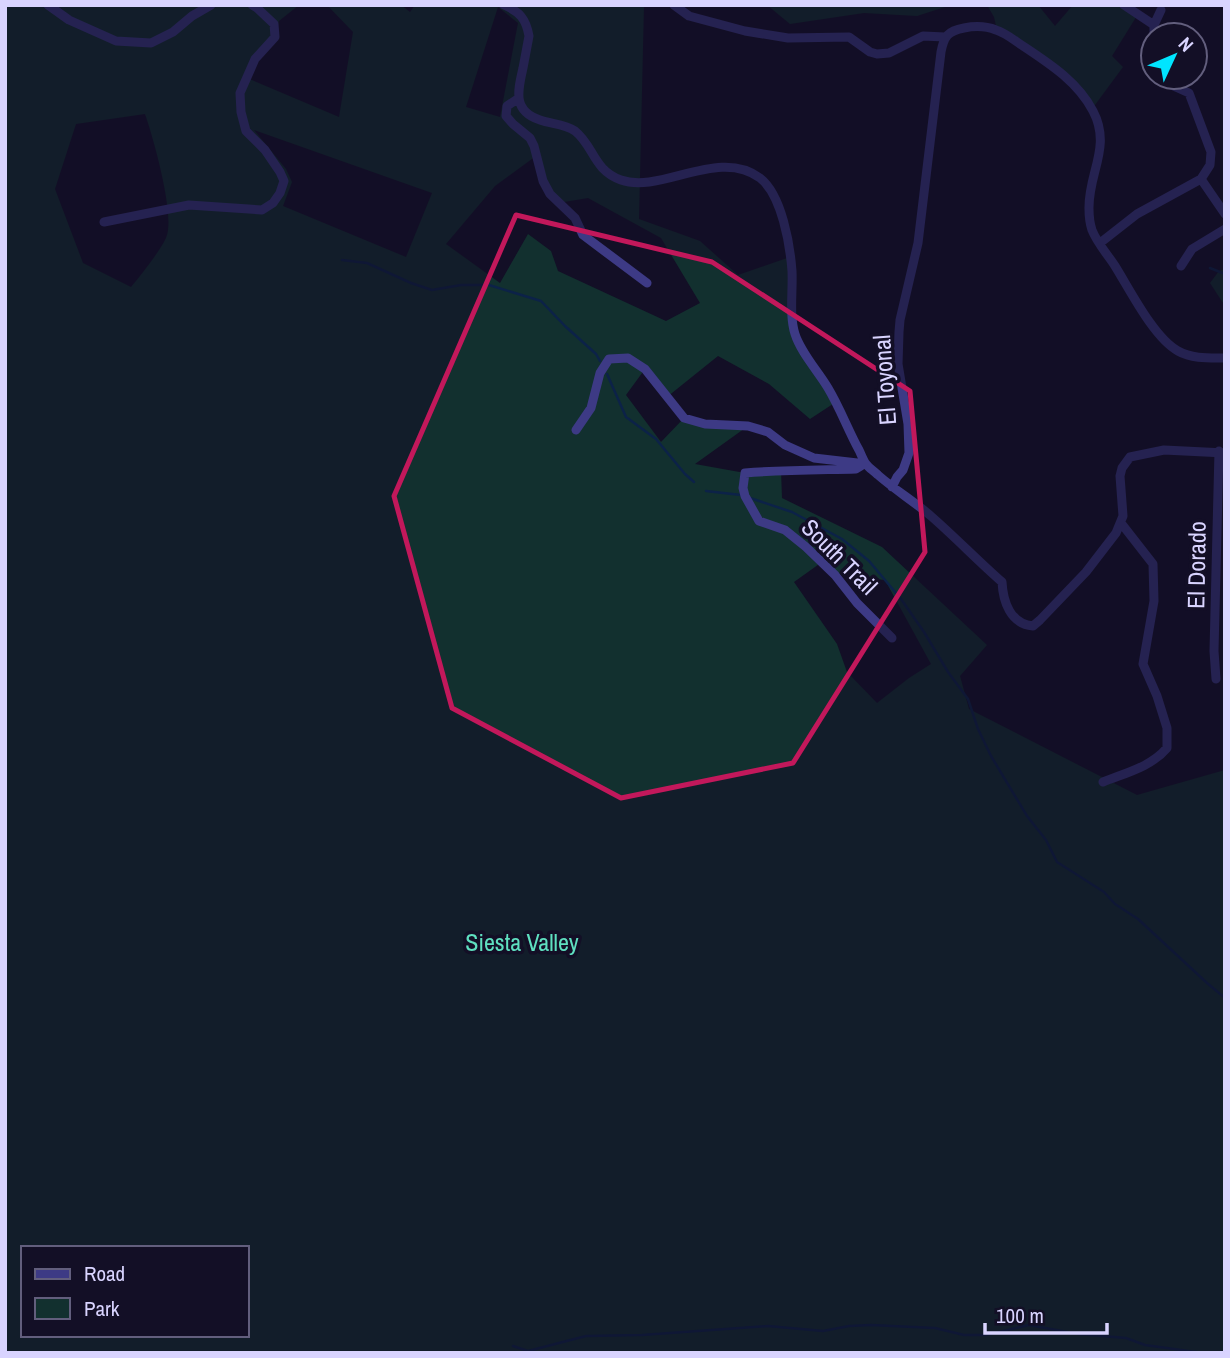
<svg xmlns="http://www.w3.org/2000/svg" width="1230" height="1358" viewBox="0 0 1230 1358" font-family="'Archivo Narrow',sans-serif">
  <style>
    .green { fill: #12302f; fill-rule: evenodd }
    .lines { fill: none; stroke-linecap: round; stroke-linejoin: round }
    .stream { stroke: #0c2248; stroke-width: 2.5 }
    .street { stroke: #3d3a85; stroke-width: 9 }
    .marked { fill: none; stroke: #c2185b; stroke-width: 5; stroke-linejoin: round }
    .labels { text-anchor: middle; stroke-width: 7; stroke-linejoin: round; paint-order: stroke }
    .street-label { font-size: 24px; fill: #d9d4ff; stroke: #130f26 }
    .park-label { font-size: 24px; fill: #5fe0c0; stroke: #130f26 }
  </style>
  <rect width="100%" height="100%" fill="#130f26"/>
  <path class="green" d="M 5,5 L 299,5 L 279,21 L 275,37 L 247,78 L 339,117 L 353,32 L 327,5 L 401,5 L 410,12 L 415,5 L 644,5 L 639,219 L 700,241 L 738,275 L 790,257 L 794,330 L 836,402 L 810,419 L 769,384 L 718,356 L 667,397 L 645,369 L 626,395 L 661,442 L 684,418 L 748,426 L 695,464 L 745,473 L 781,470 L 782,498 L 882,547 L 987,645 L 960,676 L 969,709 L 1137,795 L 1225,770 L 1225,1353 L 5,1353 ZM 498,7 L 518,23 L 500,117 L 466,107 ZM 145,114 C 153,137 176,217 166,238 C 160,251 141,275 131,287 L 83,263 L 55,189 L 76,124 ZM 254,130 L 432,193 L 406,257 L 283,206 L 292,182 L 286,169 ZM 536,156 L 543,184 L 564,202 L 588,198 L 661,238 L 700,303 L 666,321 L 558,271 L 551,251 L 528,234 L 500,283 L 446,244 L 495,186 ZM 822,562 L 835,575 L 885,580 L 931,664 L 909,678 L 877,703 L 847,672 L 837,644 L 794,582 ZM 23,1248 L 247,1248 L 247,1335 L 23,1335 Z
    M 767,5 L 951,5 L 917,16 L 864,13 L 790,24 Z
    M 987,5 L 1038,5 L 1055,26 L 1073,5 L 1124,5 L 1138,14 L 1112,56 L 1123,67 L 1092,109 L 1073,85 L 997,30 L 994,17 Z
    M 1225,269 L 1225,306 L 1210,283 L 1219,271 Z"/>
  <g class="lines">
    <path class="stream" d="M 342,260 L 367,263 L 411,283 L 432,290 L 461,285 L 489,285 L 541,301 L 565,326 L 596,354 L 600,361
      M 1210,268 L 1225,274
      M 607,374 L 626,417 L 656,439 L 685,474 L 694,482
      M 706,491 L 741,495
      M 750,498 L 792,512 L 842,539 L 869,561 L 901,599 L 924,632 L 948,672 L 968,699 L 978,729 L 991,756 L 1027,816 L 1046,840 L 1057,862 L 1104,892 L 1115,904 L 1138,919 L 1207,983 L 1225,998
      M 513,1346 L 528,1351 L 586,1336 L 642,1335 L 768,1326 L 823,1331 L 849,1326 L 871,1325 L 935,1328 L 964,1335 L 986,1335 L 1029,1325 L 1078,1334 L 1126,1338 L 1145,1345 L 1203,1353"/>
    <path class="street" d="M 48,5 L 69,20 L 116,41 L 151,43 L 173,32 L 192,16 L 211,5
      M 504,5 C 520,12 526,19 529,36 C 527,47 525,57 523,68 C 518,90 512,111 540,120 C 551,124 565,124 575,131 C 594,146 593,170 621,180 C 661,194 719,147 760,178 C 782,195 790,245 792,271 C 793,291 789,315 795,334 C 801,353 818,371 828,388 C 840,408 848,430 859,450 C 861,454 863,460 866,464 C 869,468 874,471 878,475 C 895,490 915,502 932,517 C 956,538 978,561 1002,582 C 1003,601 1010,624 1033,626 L 1040,620 L 1086,572 L 1116,533 L 1123,516 L 1120,476 L 1122,468 L 1130,457 L 1164,450 L 1225,453
      M 674,5 L 689,16 L 745,31 L 788,38 L 849,37 L 870,52 L 877,54 L 889,53 L 923,36 L 945,37
      M 1124,5 L 1154,25
      M 1154,35 L 1154,25 L 1161,10
      M 519,98 L 507,106 L 506,116 L 513,124 L 530,138 L 534,146 L 543,181 L 550,194 L 575,218 L 583,235 L 647,283
      M 1201,179 L 1225,214
      M 104,222 L 189,205 L 262,210 L 273,203 L 280,193 L 284,181 L 280,172 L 265,150 L 246,131 L 241,112 L 240,93 L 255,59 L 275,37 L 274,24 L 257,8 L 252,5
      M 1100,243 L 1137,214 L 1201,179 L 1210,165 L 1211,152 L 1189,93 L 1169,84 L 1161,77
      M 1181,266 L 1192,249 L 1225,229
      M 576,430 L 591,408 L 600,373 L 609,359 L 628,358 L 645,369 L 684,418 L 705,424 L 748,426 L 768,432 L 785,445 L 814,458 L 866,464
      M 861,466 L 856,469 C 819,470 782,470 745,473 L 743,488 L 745,496 L 759,521 L 785,530 L 806,547 L 835,575 L 857,603 L 892,638
      M 892,487 L 897,477 L 903,470 L 909,453 L 908,424 L 898,364 L 899,332 L 900,320 L 918,243 L 941,52 C 944,36 948,31 964,28 C 974,26 986,26 996,30 C 1006,33 1015,41 1023,46 C 1050,64 1078,82 1093,111 C 1112,147 1088,173 1089,209 C 1089,216 1090,224 1092,230 C 1097,243 1108,255 1115,266 C 1130,290 1154,338 1178,351 C 1192,359 1209,358 1225,358
      M 1216,679 L 1214,651 L 1219,451
      M 1103,782 C 1125,773 1151,767 1167,748 L 1167,728 L 1157,696 L 1143,664 L 1154,601 L 1153,564 L 1121,523"/>
  </g>
  <path d="M0 0H1230V1358H0ZM 516,215 L 712,262 L 910,391 L 925,552 L 793,763 L 621,798 L 452,708 L 394,496 Z" fill="#130f26" fill-opacity=".55" fill-rule="evenodd"/>
  <path class="marked" d="M 516,215 L 712,262 L 910,391 L 925,552 L 793,763 L 621,798 L 452,708 L 394,496 Z"/>
  <g class="labels">
    <g class="street-label">
      <text transform="translate(885 380) rotate(-94)" y="8">El Toyonal</text>
      <text transform="translate(839 557) rotate(45)" y="8">South Trail</text>
      <text transform="translate(1197 565) rotate(-89)" y="8">El Dorado</text>
    </g>
    <g class="park-label">
      <text x="522" y="951">Siesta Valley</text>
    </g>
  </g>
  <rect width="1230" height="1358" fill="none" stroke="#d9d4ff" stroke-width="14"/>
  <rect x="21" y="1246" width="228" height="91" fill="#130f26" stroke="#625e7d" stroke-width="2"/>
  <rect x="35" y="1269" width="35" height="10" fill="#3d3a85" stroke="#625e7d" stroke-width="2"/>
  <text x="84" y="1281" font-size="21" fill="#d9d4ff">Road</text>
  <rect x="35" y="1298" width="35" height="21" fill="#12302f" stroke="#625e7d" stroke-width="2"/>
  <text x="84" y="1316" font-size="21" fill="#d9d4ff">Park</text>
  <g transform="translate(1174 56) rotate(46)"><circle r="33" fill="#130f26" stroke="#625e7d" stroke-width="2"/>
  <path d="M0-5L12 26L0 18L-12 26Z" fill="#00e5ff"/>
  <text y="-10" font-size="19" font-weight="bold" text-anchor="middle" fill="#d9d4ff">N</text>
  </g>
  <path d="M985 1323v10h122v-10" fill="none" stroke="#d9d4ff" stroke-width="3.5"/>
  <text x="996" y="1323" font-size="21" fill="#d9d4ff" stroke="#130f26" stroke-width="5" paint-order="stroke">100 m</text>
</svg>
